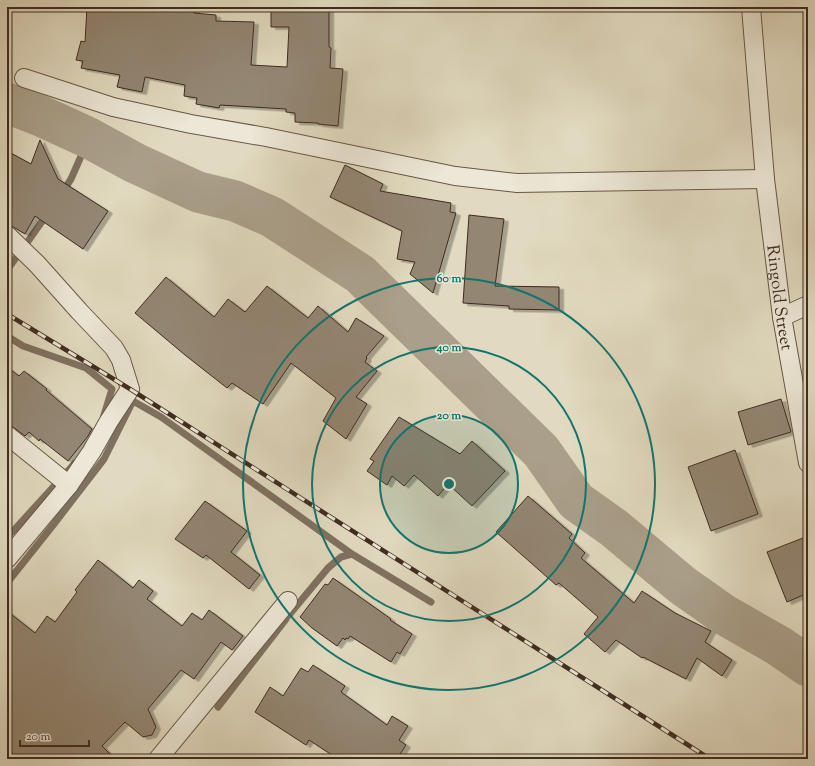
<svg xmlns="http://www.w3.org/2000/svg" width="815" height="766" viewBox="0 0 815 766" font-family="'Sorts Mill Goudy',serif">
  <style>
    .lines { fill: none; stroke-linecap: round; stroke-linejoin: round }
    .stream { stroke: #7f7160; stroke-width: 7 }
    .river { stroke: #aa9f8a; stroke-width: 41 }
    .building { fill: #938673; stroke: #3f2c20; filter: url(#shadow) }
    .minor-casing { stroke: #685848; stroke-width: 20 }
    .minor { stroke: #ece7d6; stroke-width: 18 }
    .rail-casing { stroke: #3f2c20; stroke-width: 4.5 }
    .rail { stroke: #ece7d6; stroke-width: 3; stroke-dasharray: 9; stroke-linecap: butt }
    .ring { fill: none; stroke: #0f766e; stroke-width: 2 }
    .labels { text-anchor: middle; stroke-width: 3; stroke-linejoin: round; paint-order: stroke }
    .street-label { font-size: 17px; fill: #3f2c20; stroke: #ece7d6 }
    .centre { fill: #0f766e; stroke: #ece7d6; stroke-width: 2 }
    .ring-label { font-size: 12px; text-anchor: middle; font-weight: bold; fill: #0f766e; stroke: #ece7d6; stroke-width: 3; stroke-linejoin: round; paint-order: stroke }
  </style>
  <defs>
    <filter id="shadow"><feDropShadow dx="4.5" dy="2.5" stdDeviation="0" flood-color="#0004"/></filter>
  </defs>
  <rect width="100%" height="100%" fill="#e1dac0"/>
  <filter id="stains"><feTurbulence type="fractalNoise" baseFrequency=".005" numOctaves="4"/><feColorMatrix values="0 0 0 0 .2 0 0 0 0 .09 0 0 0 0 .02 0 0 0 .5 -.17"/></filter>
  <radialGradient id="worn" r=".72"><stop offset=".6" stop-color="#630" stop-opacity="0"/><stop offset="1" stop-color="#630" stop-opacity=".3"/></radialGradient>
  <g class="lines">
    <path class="stream" d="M 62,193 L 71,179 L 89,138
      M 7,270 L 19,254 L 48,213
      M 7,336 L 23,346 L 86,368 L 112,389 L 104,415
      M 7,536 L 15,529 L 75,463
      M 7,583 L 54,524 L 104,459 L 133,401 L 161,417 L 352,554 L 431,602
      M 289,615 L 328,568 L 341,557 L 352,554
      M 218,707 L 286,619"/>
    <path class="river" d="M 7,103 L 41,116 L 89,138 L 135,163 L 198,192 L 235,201 L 272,217 L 360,274 L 541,451 L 576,501 L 614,528 L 682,585 L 723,614 L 779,646 L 808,666"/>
  </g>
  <path class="building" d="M 87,7 L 195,7 L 194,13 L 216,15 L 216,21 L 254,22 L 251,65 L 287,67 L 289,27 L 271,27 L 271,7 L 329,7 L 329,47 L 331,48 L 330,68 L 343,69 L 338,126 L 318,124 L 318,123 L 295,122 L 295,113 L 286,112 L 286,109 L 220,105 L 219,108 L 196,104 L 197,98 L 184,96 L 185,85 L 145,77 L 142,92 L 117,87 L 120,75 L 81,68 L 83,61 L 76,60 L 81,41 L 85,42 Z
    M 40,140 L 58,179 L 108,211 L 83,249 L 35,216 L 25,234 L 10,225 L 7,225 L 7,151 L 31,164 Z
    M 345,165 L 383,184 L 380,191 L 451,203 L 450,212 L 456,213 L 433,293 L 410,274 L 415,262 L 397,259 L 402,231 L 330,197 Z
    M 469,215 L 504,219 L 495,286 L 559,287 L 559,310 L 509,309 L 509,306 L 463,303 Z
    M 166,277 L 214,317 L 228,299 L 245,312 L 267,286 L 308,318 L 318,306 L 348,332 L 356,318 L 384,336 L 366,357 L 367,358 L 365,362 L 377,371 L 356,397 L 367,404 L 346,439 L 323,421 L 336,398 L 291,363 L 263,404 L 232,383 L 227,388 L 185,355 L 135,313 Z
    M 7,367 L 19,376 L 24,371 L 47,389 L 46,390 L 92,429 L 88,436 L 68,461 L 40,439 L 39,441 L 29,432 L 25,436 L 13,427 L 7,425 Z
    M 781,399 L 791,432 L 748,445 L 738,412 Z
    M 399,417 L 460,454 L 472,441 L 505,471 L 472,506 L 448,484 L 438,496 L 414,475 L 404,486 L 392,476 L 387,485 L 367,471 L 374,461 L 370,459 Z
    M 735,450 L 758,514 L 711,531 L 688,467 Z
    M 528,496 L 572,534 L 569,538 L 585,553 L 581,558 L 634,603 L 642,591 L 675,613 L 711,631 L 705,642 L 732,660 L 722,676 L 697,658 L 686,679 L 643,657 L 642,658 L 616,640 L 605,652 L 584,634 L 598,617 L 559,583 L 556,585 L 496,532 Z
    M 205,501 L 247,531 L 231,552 L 260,575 L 249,589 L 206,555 L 203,558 L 175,539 Z
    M 808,536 L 808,593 L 787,602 L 767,552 Z
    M 98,560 L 133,588 L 139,580 L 153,591 L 147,599 L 182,626 L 192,613 L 202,620 L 209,610 L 243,636 L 232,650 L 221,642 L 194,679 L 181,670 L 148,709 L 156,727 L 152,735 L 143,737 L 125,722 L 102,746 L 115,759 L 7,759 L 7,611 L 35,633 L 47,616 L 55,622 L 77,592 L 75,590 Z
    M 333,578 L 391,619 L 390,620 L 412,634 L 400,654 L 397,652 L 391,662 L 350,636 L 348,639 L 346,638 L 345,640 L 343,638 L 337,646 L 312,628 L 300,617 L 325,584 L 328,585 Z
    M 313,665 L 345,686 L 341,692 L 387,725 L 392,716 L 408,726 L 399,740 L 406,745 L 397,759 L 338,759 L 309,740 L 306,745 L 255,712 L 270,687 L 283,696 L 301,668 L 308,672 Z"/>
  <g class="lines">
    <g class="minor-casing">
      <g id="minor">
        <path id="s1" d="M 751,7 L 765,179 L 782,317 L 808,463"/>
        <path d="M 24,78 L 113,107 L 191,124 L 266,137 L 455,176 L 517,183 L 765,179"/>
        <path d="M 7,235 L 37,264 L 79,311 L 114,348 L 121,360 L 130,389 L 109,421 L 92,451 L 69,485 L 7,559"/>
        <path d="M 782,317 L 808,305"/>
        <path d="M 7,435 L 69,485"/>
        <path d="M 158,759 L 288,601"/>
      </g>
    </g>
    <use href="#minor" class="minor"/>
    <g class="rail-casing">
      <path id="rail" d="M 7,314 L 130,389 L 710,759"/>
    </g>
    <use href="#rail" class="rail"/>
  </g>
  <circle cx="449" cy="484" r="69" fill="#0f766e" fill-opacity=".12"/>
  <g class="ring">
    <circle cx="449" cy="484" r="69"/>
    <circle cx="449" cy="484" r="137"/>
    <circle cx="449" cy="484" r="206"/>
  </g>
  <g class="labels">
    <g class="street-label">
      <text dy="6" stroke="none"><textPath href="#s1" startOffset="292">Ringold Street</textPath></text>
    </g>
  </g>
  <circle cx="449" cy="484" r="6" class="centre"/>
  <g class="ring-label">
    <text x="449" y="282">60 m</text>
    <text x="449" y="351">40 m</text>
    <text x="449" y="419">20 m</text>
  </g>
  <rect width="815" height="766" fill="none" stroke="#e1dac0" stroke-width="24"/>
  <rect x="8" y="8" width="799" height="750" fill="none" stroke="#3f2c20" stroke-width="2"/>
  <rect x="12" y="12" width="791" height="742" fill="none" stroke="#3f2c20"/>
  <path d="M20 740v6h69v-6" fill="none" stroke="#3f2c20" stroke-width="2"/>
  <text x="26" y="740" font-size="12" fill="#3f2c20" stroke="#ece7d6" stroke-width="3" paint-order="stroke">20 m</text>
  <rect width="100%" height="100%" filter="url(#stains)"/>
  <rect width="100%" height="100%" fill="url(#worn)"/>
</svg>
